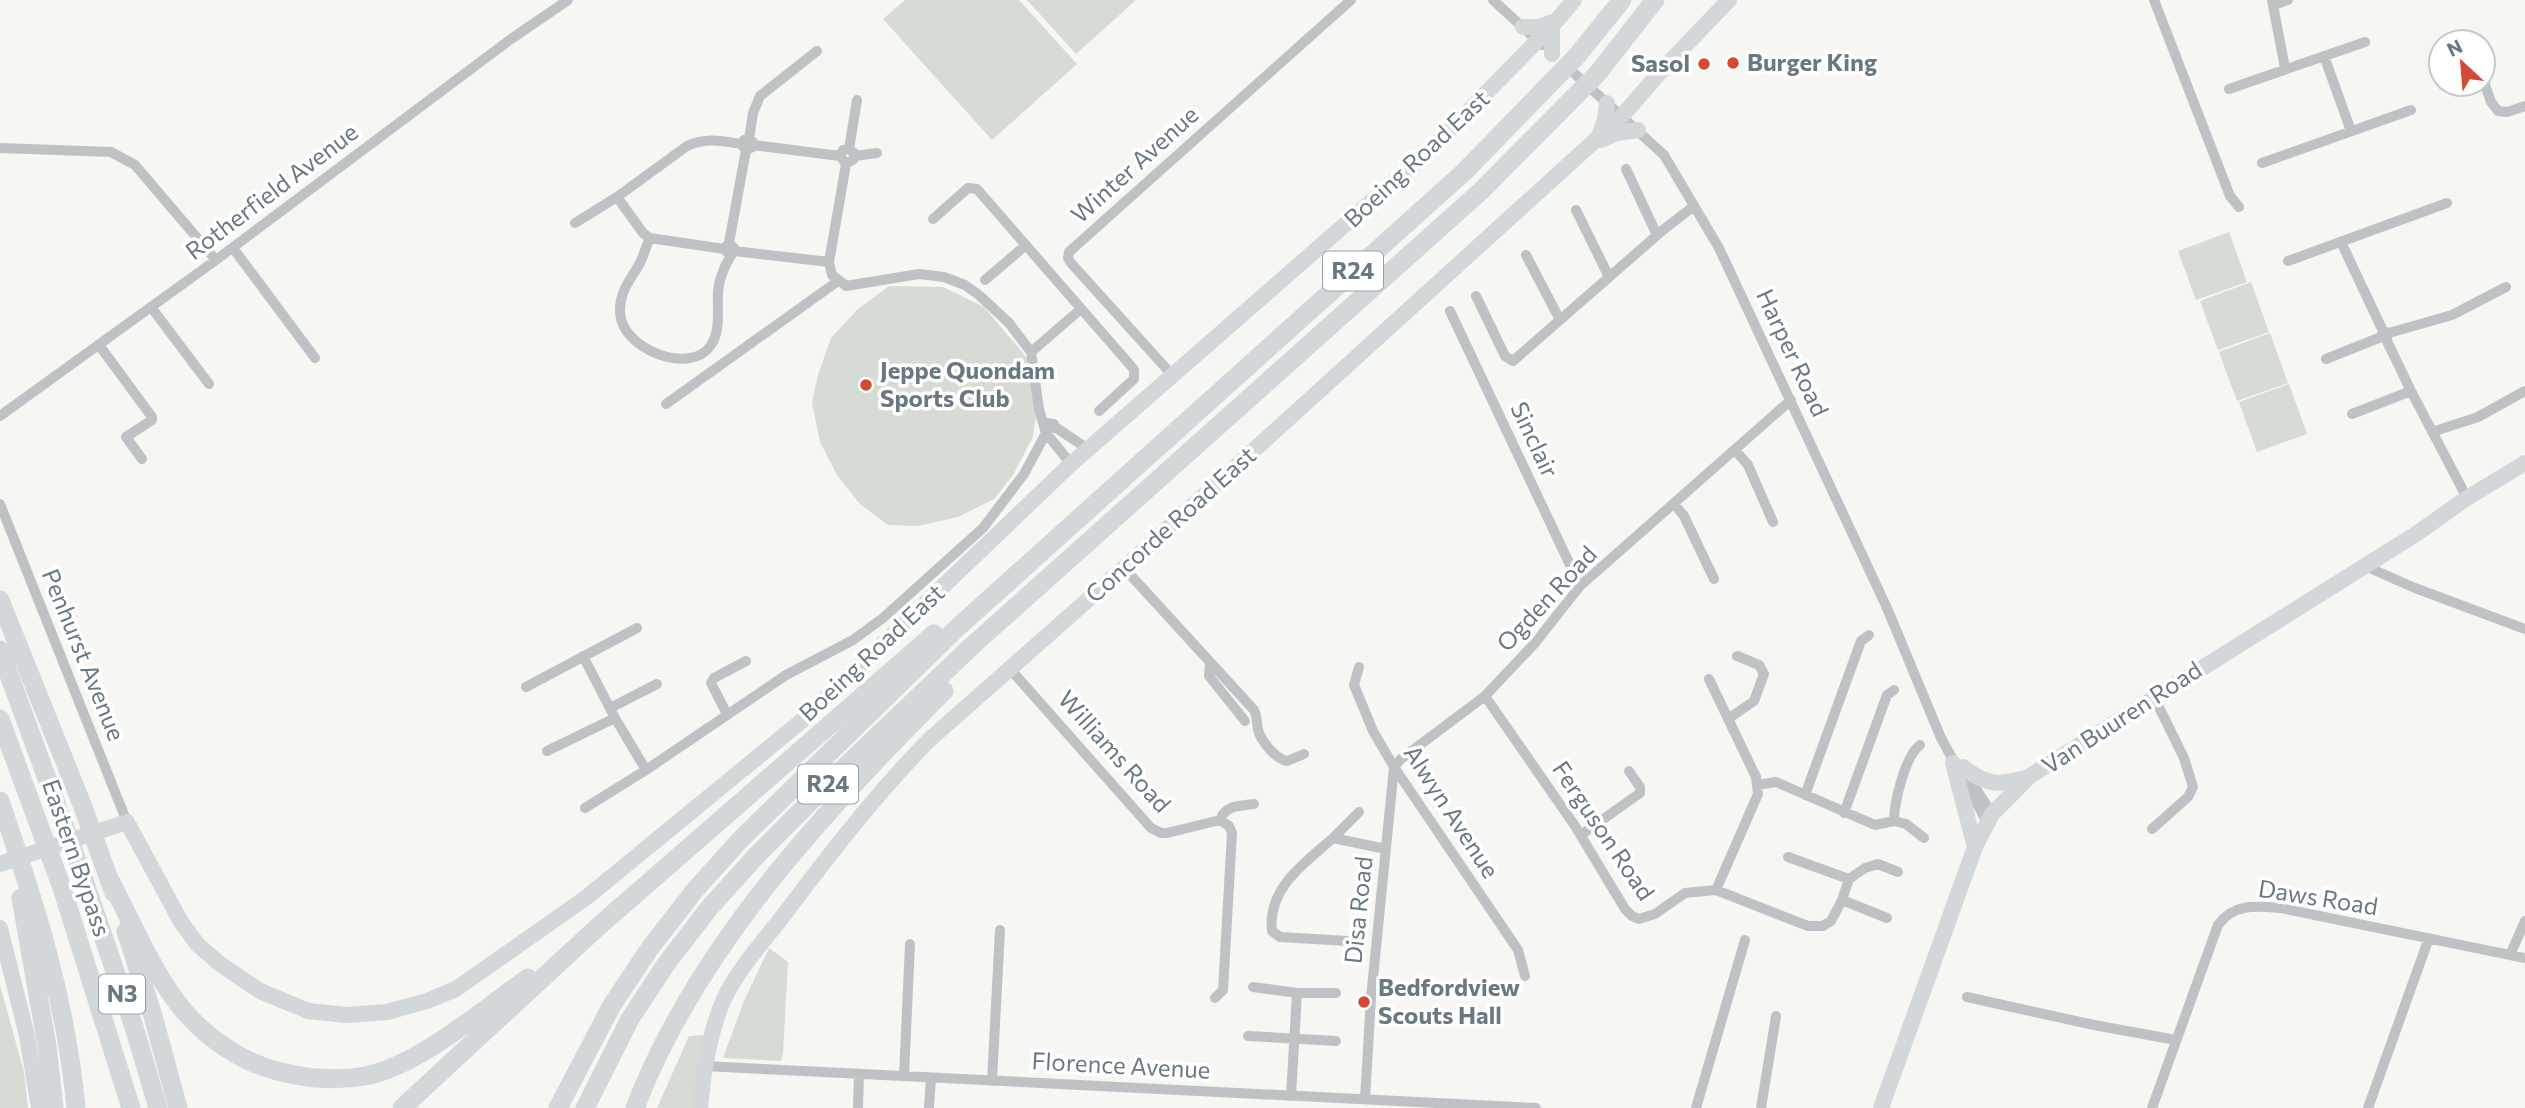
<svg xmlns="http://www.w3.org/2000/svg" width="2525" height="1108" viewBox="0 0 2525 1108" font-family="Commissioner,sans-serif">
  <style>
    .green { fill: #d6dbd3 }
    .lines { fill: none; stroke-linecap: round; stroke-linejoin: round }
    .street { stroke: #bec2c5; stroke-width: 10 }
    .secondary { stroke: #d2d8da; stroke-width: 16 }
    .highway { stroke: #d2d8da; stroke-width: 19 }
    .poi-dot { fill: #d44b35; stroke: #fff; stroke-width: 2.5 }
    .labels { text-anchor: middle; stroke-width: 7; stroke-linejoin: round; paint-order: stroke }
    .shield { fill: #fff; stroke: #95a1a8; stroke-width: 2 }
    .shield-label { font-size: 23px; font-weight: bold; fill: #687982 }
    .poi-label { font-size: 24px; font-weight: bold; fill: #687982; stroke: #fff; text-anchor: start }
    .street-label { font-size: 24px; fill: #687982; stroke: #fff }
  </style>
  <rect width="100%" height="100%" fill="#f6f6f3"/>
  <path class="green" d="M 905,0 L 1019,0 L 1077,64 L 992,140 L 883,19 Z
    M 1027,0 L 1136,0 L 1076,54 Z
    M 2229,232 L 2247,282 L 2196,300 L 2178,251 Z
    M 2251,282 L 2269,332 L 2218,350 L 2200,301 Z
    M 889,286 L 943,287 L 984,307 L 1027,358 L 1037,408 L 1033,437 L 1013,475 L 994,499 L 958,517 L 918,526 L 888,525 L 860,504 L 837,475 L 820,442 L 812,403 L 818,375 L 831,338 L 858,309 Z
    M 2270,333 L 2288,383 L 2237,401 L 2219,352 Z
    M 2289,384 L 2307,434 L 2257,452 L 2239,402 Z
    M 769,948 L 788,962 L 783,1053 L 781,1061 L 723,1058 L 744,1001 Z
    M 0,985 L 24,1072 L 28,1108 L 0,1108 Z
    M 705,1035 L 693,1108 L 657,1108 L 689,1036 Z"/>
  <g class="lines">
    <path class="street" d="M 1493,0 L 1542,45
      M 2154,0 L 2230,196 L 2239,207
      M 2272,0 L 2285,68
      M 2274,5 L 2288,0
      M 2324,56 L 2351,131
      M 1565,65 L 1664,155 L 1719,248 L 1887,608 L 1941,738 L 1987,822
      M 2483,79 L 2491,102 L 2498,111 L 2507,112 L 2525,106
      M 2229,89 L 2365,42
      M 749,139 L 753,113 L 760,96 L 817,51
      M 753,145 L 840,156
      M 0,148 L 111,152 L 135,165 L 216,260
      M 849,149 L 857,100
      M 855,156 L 877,153
      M 2262,163 L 2411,110
      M 846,164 L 854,159 L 854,153 L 849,149 L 843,150 L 840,156 L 846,164 L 829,262 L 832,275 L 846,286 L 919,274 L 944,277 L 965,285 L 979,295 L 1009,323 L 1031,352 L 1039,409 L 1046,433 L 1071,464
      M 1626,169 L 1657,235
      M 617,197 L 643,233 L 650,238 L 724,249
      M 1576,210 L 1609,277
      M 933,219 L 968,188 L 977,189 L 1131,366 L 1134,370 L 1134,379 L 1099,411
      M 575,223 L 617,197 L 687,146 C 705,137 723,141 741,144
      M 650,238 C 646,246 644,255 640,263 C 631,279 619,292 620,312 C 621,350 692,376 711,345 C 721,331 717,309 718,292 C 719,276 727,261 735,249 L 729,243 L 724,249 L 729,254
      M 2341,242 L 2383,331
      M 729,243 L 746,150 L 741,144 L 744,140 L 749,139 L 753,142 L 753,147 L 746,150
      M 233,248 L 315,358
      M 734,251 L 829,262
      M 1526,255 L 1560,320
      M 2288,261 L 2447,203
      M 985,280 L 1026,245
      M 1476,296 L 1505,356 L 1513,361 L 1663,230 L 1694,206
      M 151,307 L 209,384
      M 1450,311 L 1580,586
      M 2389,333 L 2452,315 L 2506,287
      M 2386,339 L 2389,333 L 2383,331 L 2381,337 L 2386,339 L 2411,391 L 2467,498
      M 99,345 L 152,417 L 152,420 L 126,437 L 142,459
      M 1031,352 L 1081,309
      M 2326,359 L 2381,337
      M 1173,376 L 1071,263 L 1068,258 L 1069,252 L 1351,0
      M 666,404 L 838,281
      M 2352,414 L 2411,391
      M 0,416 L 216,260 L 511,39 L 568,0
      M 1049,423 L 1088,449
      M 2432,432 L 2478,417 L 2525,391
      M 1735,450 L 1748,465 L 1773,522
      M 0,504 L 127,822
      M 1674,504 L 1684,516 L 1714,579
      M 2365,566 L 2415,588 L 2525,629
      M 1124,568 L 1254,710 C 1258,718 1256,725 1259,733 C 1263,743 1276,759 1287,761 L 1304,754
      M 583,656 L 615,718 L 646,770
      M 1210,663 L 1209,676 L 1245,721
      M 1359,667 L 1354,685 L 1373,731 L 1394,767 L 1518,950 L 1525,976
      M 1011,670 L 1151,828 L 1161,833 L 1167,833 L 1220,820 L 1229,826 L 1232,833 L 1223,990 L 1215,998
      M 526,687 L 637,628
      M 1485,696 L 1575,826 L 1625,909 L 1632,916 L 1639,919 L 1655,914 L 1685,893 L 1716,890 L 1758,794 L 1756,777 L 1709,679
      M 610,708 L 657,684
      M 727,714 L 711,683 L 714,678 L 746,661
      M 1728,719 L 1754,701 L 1764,674 L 1759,665 L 1737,656
      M 547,751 L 615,718
      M 1394,767 L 1401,759 L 1485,696 L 1535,643 L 1580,586 L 1791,400
      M 1973,784 L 1992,814
      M 1757,785 L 1776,782 L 1875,825 L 1894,821 L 1906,824 L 1924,838
      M 1805,795 L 1861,641 L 1869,635
      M 585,808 L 646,770 L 786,675 L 853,640 L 883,618 L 983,528 L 1024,474 L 1046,433 L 1054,424
      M 1359,812 L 1333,838 L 1386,849
      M 1844,813 L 1887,695 L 1894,690
      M 1220,820 C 1225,805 1240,806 1254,804
      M 1894,821 C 1894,803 1905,756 1920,745
      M 2152,829 L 2188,797 L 2193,787 L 2184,758 L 2154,697
      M 1581,835 L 1640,793 L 1640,787 L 1629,771
      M 1333,838 C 1305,863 1267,888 1272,931 L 1280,937 L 1348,941
      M 1788,857 L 1849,879
      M 1716,890 L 1808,926 L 1823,926 L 1831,921 L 1842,900 L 1849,879 L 1865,868 L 1878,864 L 1898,872
      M 1842,900 L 1887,918
      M 2510,955 L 2525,921
      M 1253,987 L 1297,993 L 1291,1096
      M 1297,993 L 1336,993
      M 1967,997 L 2094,1025 L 2176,1040
      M 1248,1036 L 1336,1041
      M 704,1066 L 1536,1108
      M 904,1076 L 910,944
      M 992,1081 L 1000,930
      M 1365,1099 L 1371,998 L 1394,767
      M 858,1108 L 859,1074
      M 929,1108 L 931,1078
      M 1696,1108 L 1745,940
      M 1761,1108 L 1776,1016
      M 2152,1108 L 2218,925 C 2234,903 2256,906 2281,908 L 2525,958
      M 2368,1108 L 2429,938"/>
    <path class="secondary" d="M 1523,27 L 1538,27 L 1556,21
      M 1552,54 L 1552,26
      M 1599,136 L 1605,120 L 1607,103
      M 1601,140 L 1617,133 L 1638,130
      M 1953,763 L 1975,847
      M 1963,767 C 1987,786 2000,786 2029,777
      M 0,864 L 127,822 L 181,922 L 198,945 L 220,964 L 260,991 L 308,1011 L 347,1015 L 387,1012 L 427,1001 L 456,989 L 587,897 L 804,719 L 1071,464 L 1428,152 L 1552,26 L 1574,0
      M 0,928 L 27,1036 L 39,1108
      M 700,1108 C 703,1075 710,1030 724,999 C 738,969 763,942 783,916 C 829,855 875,795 929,740 L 1124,568 L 1622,116 L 1662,70 L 1729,0
      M 1881,1108 L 1975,847 L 1992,814 L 2030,776 L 2416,534 L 2467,498 L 2525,463"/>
    <path class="highway" d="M 0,600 L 83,807 L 114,893
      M 0,650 L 84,880 L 134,1027 L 158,1108
      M 0,719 L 62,888 L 131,1108
      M 0,801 C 35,903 66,1000 76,1108
      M 111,882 C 131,921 156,979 184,1011 C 209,1040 243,1063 281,1072 C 309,1079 337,1081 365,1076 C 418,1066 484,1009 528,978
      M 21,898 L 47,1046 L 54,1108
      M 126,931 L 153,1016 L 178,1108
      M 402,1108 L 600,925 L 934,634
      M 558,1108 L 612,1005 L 650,948 L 695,890 L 740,840 L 957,628 L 1464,172 L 1576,57 L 1622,0
      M 585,1108 L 630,1019 L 666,964 L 710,907 L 758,854 L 852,760 L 974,644 L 1481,191 L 1598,73 L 1655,0
      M 635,1108 C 696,948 825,810 944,691"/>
  </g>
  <g class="poi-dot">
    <circle cx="1733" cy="63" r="7"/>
    <circle cx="1704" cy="64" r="7"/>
    <circle cx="866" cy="385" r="7"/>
    <circle cx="1364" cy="1002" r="7"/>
  </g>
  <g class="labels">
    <g class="shield">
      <rect x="1323" y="251.5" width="60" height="39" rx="5"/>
      <rect x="798" y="764.5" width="60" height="39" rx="5"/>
      <rect x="99" y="974.5" width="46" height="39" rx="5"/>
    </g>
    <g class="shield-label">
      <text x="1353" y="279">R24</text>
      <text x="828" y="792">R24</text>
      <text x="122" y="1002">N3</text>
    </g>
    <g class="poi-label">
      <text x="1747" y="71">Burger King</text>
      <text x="1690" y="72" text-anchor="end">Sasol</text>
      <text x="880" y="379">Jeppe Quondam<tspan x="880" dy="28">Sports Club</tspan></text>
      <text x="1378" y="996">Bedfordview<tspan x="1378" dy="28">Scouts Hall</tspan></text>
    </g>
    <g class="street-label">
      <text transform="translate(1417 159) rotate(-43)" y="8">Boeing Road East</text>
      <text transform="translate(1135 165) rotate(-42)" y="8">Winter Avenue</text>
      <text transform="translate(272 192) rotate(-37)" y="8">Rotherfield Avenue</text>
      <text transform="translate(1792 353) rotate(65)" y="8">Harper Road</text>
      <text transform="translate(1534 440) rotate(65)" y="8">Sinclair</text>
      <text transform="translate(1171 525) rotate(-42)" y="8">Concorde Road East</text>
      <text transform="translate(1547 599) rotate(-47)" y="8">Ogden Road</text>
      <text transform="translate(872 653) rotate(-43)" y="8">Boeing Road East</text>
      <text transform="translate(83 655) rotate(68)" y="8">Penhurst Avenue</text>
      <text transform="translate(2122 718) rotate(-33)" y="8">Van Buuren Road</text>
      <text transform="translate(1114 752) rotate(48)" y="8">Williams Road</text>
      <text transform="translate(1451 812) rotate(57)" y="8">Alwyn Avenue</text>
      <text transform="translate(1603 831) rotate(56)" y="8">Ferguson Road</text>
      <text transform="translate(76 858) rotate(71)" y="8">Eastern Bypass</text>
      <text transform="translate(2318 898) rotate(9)" y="8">Daws Road</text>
      <text transform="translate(1359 910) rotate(-84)" y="8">Disa Road</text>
      <text transform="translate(1121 1066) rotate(3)" y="8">Florence Avenue</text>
    </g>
  </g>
  <g transform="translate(2462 63) rotate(334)"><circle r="33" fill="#ffffff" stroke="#c3c9cd" stroke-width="2"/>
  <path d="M0-5L12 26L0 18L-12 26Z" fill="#d44b35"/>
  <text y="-10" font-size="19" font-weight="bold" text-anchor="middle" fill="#687982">N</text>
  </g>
</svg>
